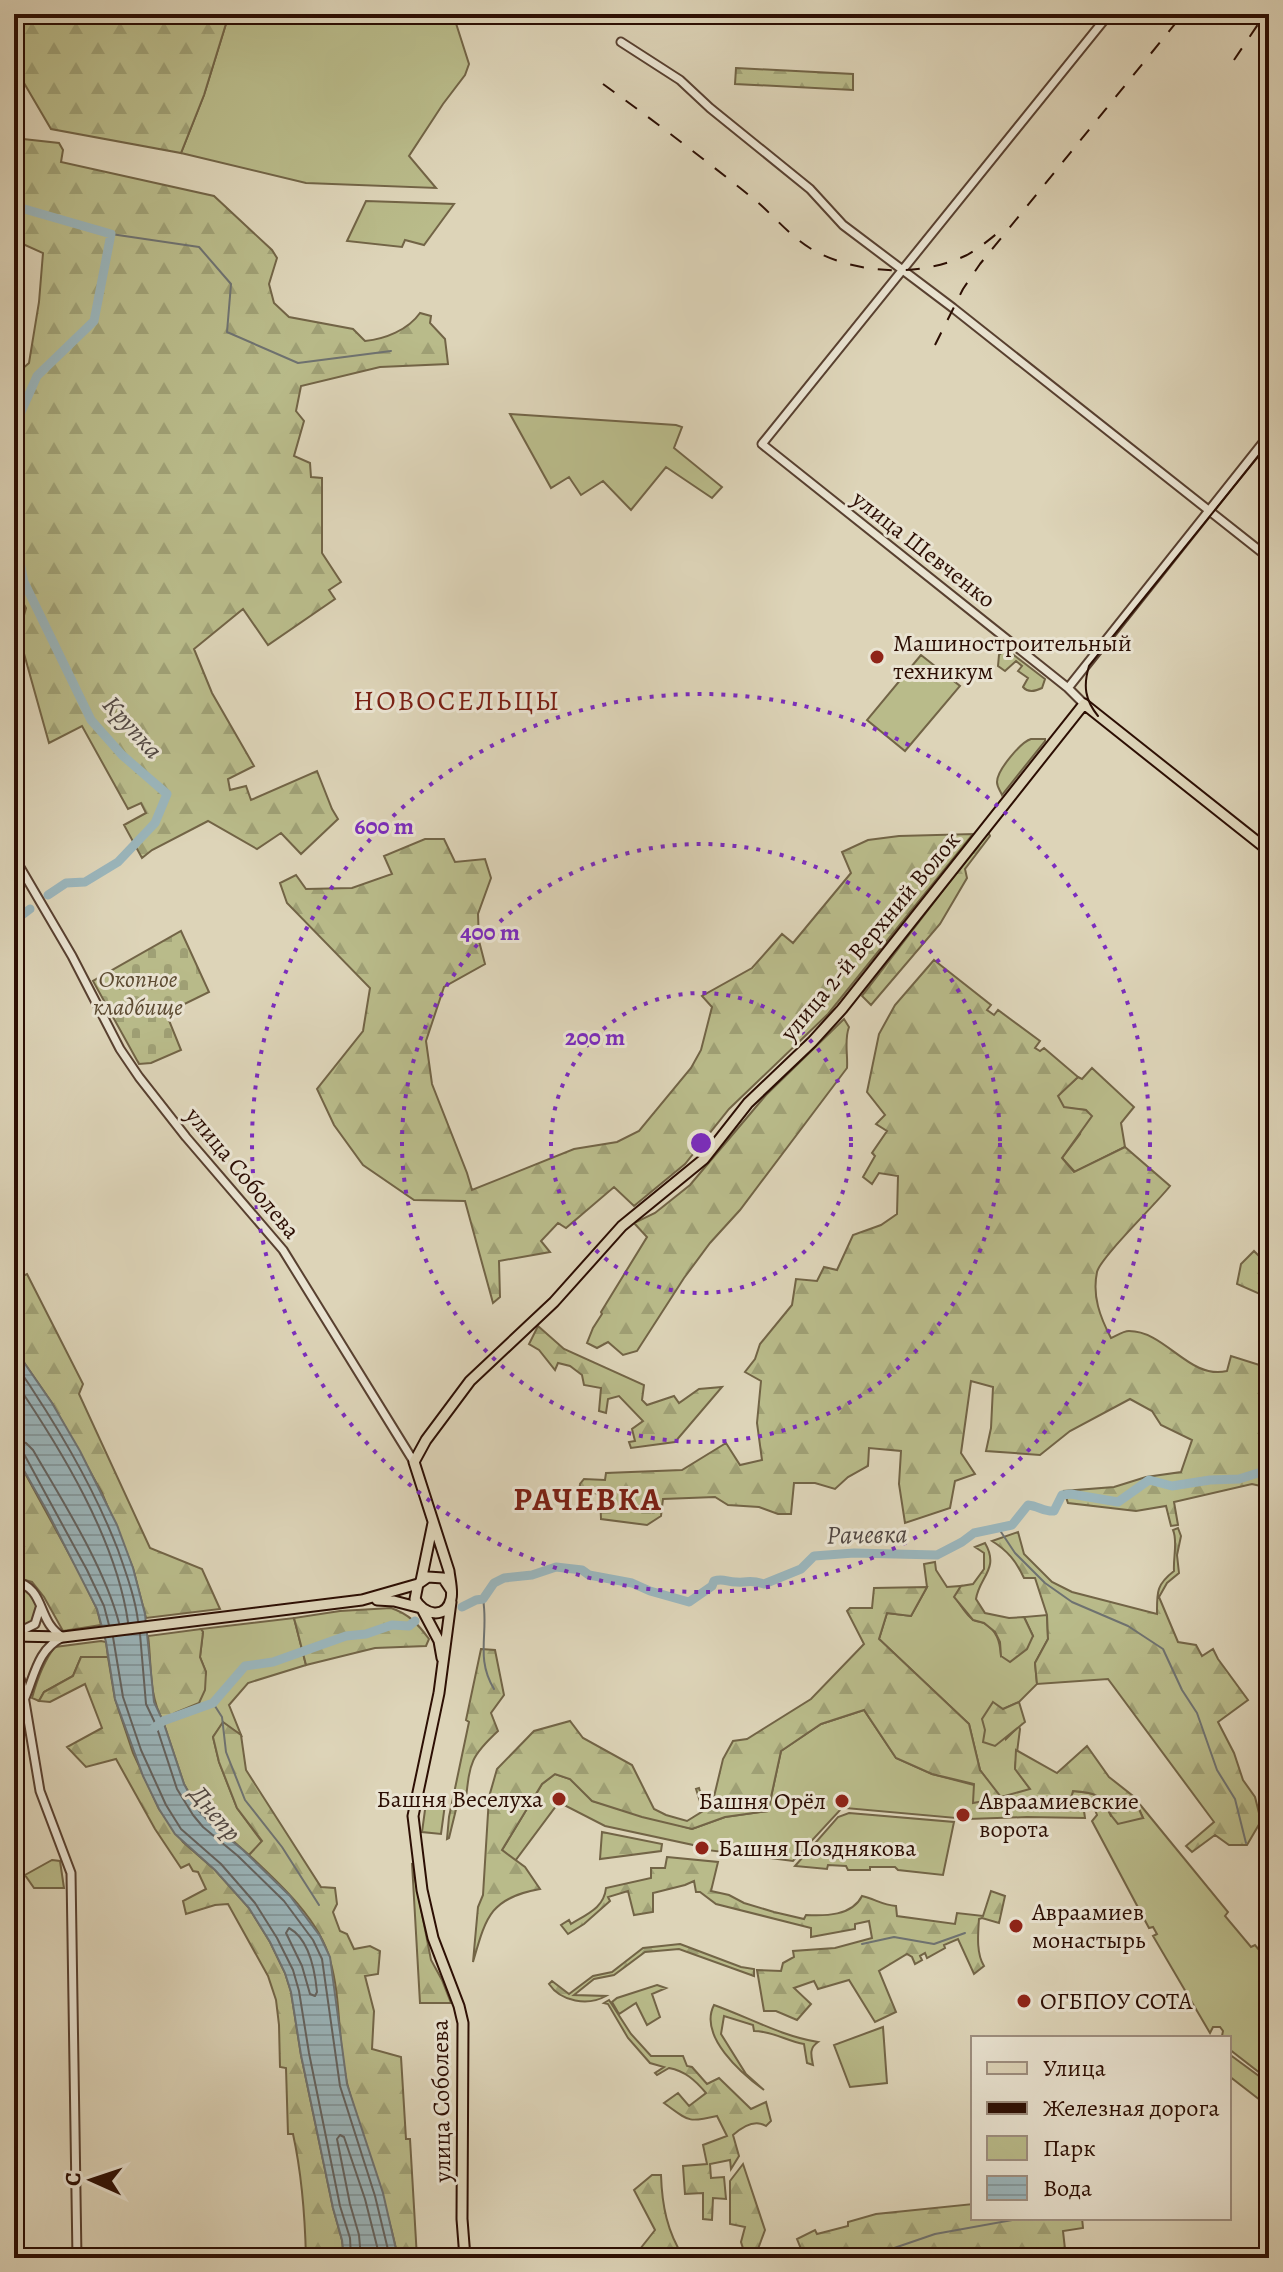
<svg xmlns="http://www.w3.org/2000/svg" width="1283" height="2272" viewBox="0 0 1283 2272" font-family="Alegreya,serif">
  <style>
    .green { fill: #b9bb8a; stroke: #726446; stroke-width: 2 }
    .forest { fill: url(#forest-firs); stroke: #726446; stroke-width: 2 }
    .cemetery { fill: url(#cemetery-stones); stroke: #726446; stroke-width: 2 }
    .water { fill: url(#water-rules); stroke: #6e7271; stroke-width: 2 }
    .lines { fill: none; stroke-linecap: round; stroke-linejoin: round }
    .shore { stroke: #63625f; stroke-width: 2 }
    .stream { stroke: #6e7271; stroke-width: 2 }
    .river { stroke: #9ab5bb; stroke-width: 9 }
    .minor-casing { stroke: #584030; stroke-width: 11 }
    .major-casing { stroke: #2c0e03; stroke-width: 13 }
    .minor { stroke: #e9e3d1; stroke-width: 7 }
    .major { stroke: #ddd4b8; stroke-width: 9 }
    .tram { stroke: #2c0e03; stroke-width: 2 }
    .rail { stroke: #2c0e03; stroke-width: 2; stroke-dasharray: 14 14; stroke-linecap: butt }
    .ring { fill: none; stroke: #7b2cbf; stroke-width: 4; stroke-dasharray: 4 8 }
    .poi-dot { fill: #8f2418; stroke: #e9e3d1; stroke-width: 3 }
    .labels { text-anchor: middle; stroke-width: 6; stroke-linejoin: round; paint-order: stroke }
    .street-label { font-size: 24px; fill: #2c0e03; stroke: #e9e3d1 }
    .poi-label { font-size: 24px; fill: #2c0e03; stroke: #e9e3d1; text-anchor: start }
    .park-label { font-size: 24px; font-style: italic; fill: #5d4b32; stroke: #e9e3d1 }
    .water-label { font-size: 26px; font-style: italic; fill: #524843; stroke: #e9e3d1 }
    .quarter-label { font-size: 28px; letter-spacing: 2px; fill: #7a1f14; stroke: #e9e3d1 }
    .district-label { font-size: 32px; font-weight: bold; letter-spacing: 2px; fill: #7a1f14; stroke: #e9e3d1 }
    .centre { fill: #7b2cbf; stroke: #e9e3d1; stroke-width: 4 }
    .ring-label { font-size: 24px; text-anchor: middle; font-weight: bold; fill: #7b2cbf; stroke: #e9e3d1; stroke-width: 6; stroke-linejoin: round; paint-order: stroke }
  </style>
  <defs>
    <pattern id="forest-firs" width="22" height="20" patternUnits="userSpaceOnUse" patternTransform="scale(2)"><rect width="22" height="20" fill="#b9bb8a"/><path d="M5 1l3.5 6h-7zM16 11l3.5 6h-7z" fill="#9fa075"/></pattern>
    <pattern id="cemetery-stones" width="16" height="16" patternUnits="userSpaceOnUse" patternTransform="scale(2)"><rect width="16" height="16" fill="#b9bb8a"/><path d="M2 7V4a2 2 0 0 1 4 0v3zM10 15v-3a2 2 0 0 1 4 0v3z" fill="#9fa075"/></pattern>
    <pattern id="water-rules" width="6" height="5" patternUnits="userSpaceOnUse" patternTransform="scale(2)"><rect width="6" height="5" fill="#9ab5bb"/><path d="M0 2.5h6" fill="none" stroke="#859a9f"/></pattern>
  </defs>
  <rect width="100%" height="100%" fill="#ddd4b8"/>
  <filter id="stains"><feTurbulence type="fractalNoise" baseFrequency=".0025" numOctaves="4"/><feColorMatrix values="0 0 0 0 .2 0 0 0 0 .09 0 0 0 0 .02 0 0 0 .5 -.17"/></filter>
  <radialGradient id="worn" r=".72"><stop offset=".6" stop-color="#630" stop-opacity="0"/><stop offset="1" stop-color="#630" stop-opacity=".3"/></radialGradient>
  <path class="green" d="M 229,14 L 453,14 L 469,64 L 465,75 L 443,104 L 409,156 L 436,188 L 306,183 L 181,153 L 204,95 Z
    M 366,201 L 454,204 L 424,245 L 405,240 L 402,247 L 347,241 Z
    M 510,414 L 676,425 L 682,427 L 674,448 L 722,487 L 712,498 L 666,467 L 631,510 L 603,481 L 581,495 L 569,477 L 551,488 Z
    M 1006,649 L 1045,679 L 1042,688 C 1036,691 1028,693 1023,687 L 1028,678 L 1018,671 L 1022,666 L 1016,661 L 1005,671 L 998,666 L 999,655 Z
    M 921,655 L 960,686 L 905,751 L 867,720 Z
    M 1031,739 L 1045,739 L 1045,741 L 1002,795 C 1000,790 997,787 997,782 C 997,770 1021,742 1031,739 Z
    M 1092,1068 L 1134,1107 L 1121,1123 L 1125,1147 L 1075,1172 L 1062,1158 L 1080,1134 L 1085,1110 L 1064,1108 L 1057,1096 L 1078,1077 L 1082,1079 Z
    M 935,1562 L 936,1570 L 947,1587 L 961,1586 L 955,1597 C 960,1604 965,1613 971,1618 C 978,1624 976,1619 984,1623 C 997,1630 1000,1642 1001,1656 L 1033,1636 L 1024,1617 L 1047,1615 L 1048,1639 L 1035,1663 L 1037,1684 L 1019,1702 L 1003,1709 L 1006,1739 L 1019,1726 L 1020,1729 L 1015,1768 L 1030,1789 L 1003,1806 L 1068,1808 L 1073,1791 C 1097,1793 1101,1794 1111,1816 L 1143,1818 L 1133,1796 L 1228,1912 L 1225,1916 L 1251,1947 L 1255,1945 L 1269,1962 L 1269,2062 L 1260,2073 L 1229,2049 L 1229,2038 L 1219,2038 L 1222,2036 L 1223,2031 L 1220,2027 L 1213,2027 L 1210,2033 L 1153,1936 L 1157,1934 L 1153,1927 L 1149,1928 L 1092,1821 L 1097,1815 L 1095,1810 L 1091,1807 L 1084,1811 L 1085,1818 L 1027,1817 L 969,1819 L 969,1811 L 957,1811 L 956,1818 L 845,1808 L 849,1804 L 849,1798 L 845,1794 L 840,1794 L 835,1801 L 837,1806 L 842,1808 L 793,1861 L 707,1850 L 708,1844 L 700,1841 L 698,1846 L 605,1826 L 564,1805 L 566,1797 L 559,1792 L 552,1796 L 552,1802 L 556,1806 L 515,1861 L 502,1850 L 542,1784 L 555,1774 L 570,1779 L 593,1801 L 692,1829 L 725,1817 L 768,1811 L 781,1751 L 821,1724 L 864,1710 L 896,1758 L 932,1774 L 974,1785 L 1000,1798 L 980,1770 L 969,1724 L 879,1639 L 887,1613 L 911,1616 L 927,1587 L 924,1564 Z
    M 14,1586 C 25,1588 43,1600 38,1614 C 36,1619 29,1625 26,1630 L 14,1629 Z
    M 294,1618 L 306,1665 L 248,1683 L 229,1705 L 241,1735 L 223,1723 L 213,1737 L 219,1762 L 237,1808 L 262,1842 L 249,1855 L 199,1811 L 184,1784 L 163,1721 L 175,1713 L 199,1703 L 206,1672 L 200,1657 L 203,1632 L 201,1629 Z
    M 101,1641 L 106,1642 L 108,1657 L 81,1657 L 73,1676 L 44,1692 L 39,1701 L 32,1698 C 37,1680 43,1662 55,1647 Z
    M 427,1795 L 446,1797 L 441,1834 L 422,1832 Z
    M 849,1813 L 954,1822 L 943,1875 L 898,1870 L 895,1867 L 870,1867 L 870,1870 L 848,1870 L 846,1866 L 828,1865 L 827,1869 L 795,1866 L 838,1817 Z
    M 52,1860 L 60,1861 L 64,1888 L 34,1888 L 25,1875 Z
    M 657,1985 L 666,1988 L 652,1994 L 660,2017 L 647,2025 L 636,2003 L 619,2014 L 612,2002 L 617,1998 Z
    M 714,2005 C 748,2017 781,2036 818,2042 C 809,2048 811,2055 813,2065 L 807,2063 L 804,2044 C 787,2041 772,2031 754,2031 L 753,2025 L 724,2016 L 721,2034 L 746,2074 L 764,2090 C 742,2074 698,2036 714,2005 Z
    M 883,2027 L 887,2083 L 850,2087 L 834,2045 Z
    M 1229,2054 L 1267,2082 L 1269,2086 L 1269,2107 L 1229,2076 Z"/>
  <path class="forest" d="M 14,14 L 229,14 L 204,95 L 181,153 L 51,129 L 14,66 Z
    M 736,68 L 853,74 L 853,90 L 735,84 Z
    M 14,138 L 59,143 L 63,150 L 61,162 L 214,196 L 272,250 L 277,258 L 269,284 L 274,303 L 289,317 L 353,329 L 365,341 C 385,339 408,330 420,313 L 431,316 L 430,323 L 445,339 L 448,364 L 380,367 L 301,386 L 296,411 L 304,421 L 294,456 L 310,463 L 311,477 L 322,478 L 322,553 L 341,582 L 329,590 L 335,599 L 268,645 L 243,609 L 194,649 L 212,693 L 254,766 L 228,779 L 230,790 L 246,786 L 251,800 L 317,771 L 332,809 L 338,819 L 301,854 L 281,833 L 257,849 L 208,821 L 152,850 L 142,858 L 124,825 L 146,813 L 141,803 L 128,809 L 82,726 L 49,743 L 23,650 L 21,626 L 26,608 L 14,586 L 14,376 L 29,363 L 39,302 L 43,253 L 14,240 Z
    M 988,832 L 990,836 L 965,869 L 967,878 L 940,924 L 871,1005 L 862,996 Z
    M 973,834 L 828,1014 L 729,1109 L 685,1164 L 634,1206 L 614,1187 L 566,1228 L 558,1223 L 541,1241 L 550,1252 L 499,1261 L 500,1297 L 493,1303 L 465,1201 L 414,1200 L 363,1165 L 334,1125 L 317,1089 L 363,1031 L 370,988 L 287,903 L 280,883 L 296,875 L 306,889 L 352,888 L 392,874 L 384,856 L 425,839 L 444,839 L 455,862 L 485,859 L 491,878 L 478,914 L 479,941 L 485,964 L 444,987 L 426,1041 L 432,1084 L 467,1173 L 472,1190 L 574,1149 L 617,1142 L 639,1131 L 691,1068 L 701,1050 L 712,1007 L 702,996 L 752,968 L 782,934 L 793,943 L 851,873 L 842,852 L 868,840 L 899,836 Z
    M 934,960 L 991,1005 L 987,1010 L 994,1015 L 998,1010 L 1040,1041 L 1035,1048 L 1040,1051 L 1044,1048 L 1078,1077 L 1058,1096 L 1064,1107 L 1086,1110 L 1092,1116 L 1062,1158 L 1074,1172 L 1125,1147 L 1170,1186 C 1157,1203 1100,1258 1097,1272 C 1092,1296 1100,1317 1111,1338 C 1116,1336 1123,1331 1129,1331 C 1166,1331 1189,1380 1227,1371 L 1231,1356 L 1269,1368 L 1269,1488 L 1252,1484 L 1174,1502 L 1178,1525 L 1171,1526 L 1166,1506 L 1136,1511 L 1068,1503 L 1064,1491 L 1114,1487 L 1146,1477 L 1181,1472 L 1192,1440 L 1161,1425 L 1152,1411 L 1130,1399 L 1070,1431 L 1040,1455 L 986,1451 L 991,1428 L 993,1387 L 971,1381 L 961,1453 L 975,1474 L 955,1481 L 950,1508 L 905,1523 L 899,1484 L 901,1451 L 869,1448 L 868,1466 L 848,1477 L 835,1489 L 815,1483 L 794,1483 L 791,1514 L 778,1514 L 759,1507 L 728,1505 L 715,1497 L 663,1499 L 661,1516 L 647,1525 L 601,1519 L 600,1493 L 579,1494 L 580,1484 L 584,1479 L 605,1480 L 606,1473 L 682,1470 L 726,1443 L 740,1465 L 762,1460 L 757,1423 L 761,1381 L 745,1372 L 755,1359 L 760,1344 L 792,1305 L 796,1279 L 817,1281 L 824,1267 L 837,1270 L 853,1235 L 881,1225 L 897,1214 L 898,1176 L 879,1173 L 872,1184 L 863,1177 L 875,1156 L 872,1153 L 887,1131 L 876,1124 L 885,1115 L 867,1092 L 879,1034 L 895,1005 Z
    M 844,1019 L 849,1027 C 844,1040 848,1054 847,1068 L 740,1210 L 710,1243 L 684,1278 L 637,1351 L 623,1355 L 608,1342 L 597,1348 L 587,1343 L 593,1328 L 602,1314 L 601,1312 L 647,1237 L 634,1223 L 655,1213 L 690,1185 L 766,1095 Z
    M 1254,1251 L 1269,1266 L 1269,1298 L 1237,1284 L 1241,1264 Z
    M 27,1274 L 83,1384 L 79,1394 L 150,1548 L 202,1569 L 220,1609 L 146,1618 L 133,1568 L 102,1493 L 52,1403 L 14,1348 L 14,1280 Z
    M 538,1326 L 564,1349 L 644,1385 L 642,1400 L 647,1405 L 674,1396 L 679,1403 L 699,1389 L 722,1387 L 675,1442 L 631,1448 L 629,1442 L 635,1441 L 632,1429 L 643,1421 L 619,1396 L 608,1399 L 606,1413 L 599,1411 L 601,1388 L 584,1385 L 582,1375 L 570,1366 L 558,1363 L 555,1370 L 539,1350 L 529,1344 Z
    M 14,1453 L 80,1574 L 97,1609 L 101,1625 L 63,1631 L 44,1597 L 32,1582 L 14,1577 L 14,1551 L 24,1546 L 14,1525 Z
    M 1178,1528 L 1181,1536 L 1177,1555 L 1179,1573 L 1167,1583 L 1159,1597 L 1178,1642 L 1196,1645 L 1202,1656 L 1213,1649 L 1218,1659 L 1248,1700 L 1218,1722 L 1234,1753 L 1243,1780 L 1255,1797 L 1261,1821 L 1247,1845 L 1229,1845 L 1215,1835 L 1192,1852 L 1186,1846 L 1214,1822 L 1108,1679 L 1037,1684 L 1035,1663 L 1048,1639 L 1047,1615 L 1035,1578 L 1024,1578 C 1016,1561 1008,1551 992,1541 L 1018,1532 L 1024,1554 L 1052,1582 L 1072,1592 L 1157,1614 C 1157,1592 1156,1585 1174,1571 C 1173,1558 1178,1541 1173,1530 Z
    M 985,1543 C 1000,1569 979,1577 976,1599 L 985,1613 L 1009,1618 L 1024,1617 L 1033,1636 L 1027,1649 L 1010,1662 L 1001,1656 L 1000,1642 L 995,1632 L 984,1623 L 973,1620 L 954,1597 L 961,1586 L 973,1584 L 984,1569 L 984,1553 L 975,1547 Z
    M 927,1587 L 911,1616 L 887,1613 L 879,1639 L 969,1724 L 980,1770 L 1001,1797 L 1030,1789 L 1015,1769 L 1016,1750 L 1057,1773 L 1087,1746 L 1109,1777 L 1133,1796 L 1143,1818 L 1118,1824 C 1098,1802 1109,1793 1073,1791 L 1068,1808 L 1003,1806 L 1001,1798 L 973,1803 L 974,1784 L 932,1774 L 896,1758 L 864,1710 L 821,1724 L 781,1751 L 768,1811 L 725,1817 L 692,1829 L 642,1817 L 592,1801 L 570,1779 L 555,1774 L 542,1784 L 502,1850 L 525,1867 L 540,1889 C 490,1898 486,1917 473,1962 L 478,1907 L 483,1895 L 489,1797 L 497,1769 L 534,1731 L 570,1721 L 583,1738 L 632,1765 L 654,1809 L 666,1815 L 687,1821 L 703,1811 L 696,1789 L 699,1788 L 705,1809 L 712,1805 L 723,1759 L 733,1741 L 747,1739 L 811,1699 L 864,1644 L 847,1611 L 850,1608 L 872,1608 L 874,1588 Z
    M 391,1608 C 409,1614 418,1624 429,1639 L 426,1646 L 375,1648 L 306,1665 L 294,1618 L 340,1611 Z
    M 201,1629 L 203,1632 L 200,1657 L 206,1672 L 205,1690 L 199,1703 L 175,1713 L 163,1721 C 148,1694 152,1665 148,1636 Z
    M 481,1649 L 495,1650 L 504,1695 L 491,1713 L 498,1731 C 471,1756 470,1762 466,1798 L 459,1797 L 449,1838 L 447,1839 L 449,1817 L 469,1722 L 466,1720 Z
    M 81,1657 L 108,1657 L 115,1699 L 133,1753 L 159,1809 L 183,1842 L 215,1870 L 249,1908 L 270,1942 L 285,1973 L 291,1992 L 301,2055 L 333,2208 L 342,2240 L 344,2258 L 306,2258 C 305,2216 302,2175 293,2134 L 288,2134 L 286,2068 L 280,2067 L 279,2025 L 276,2000 L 268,1976 L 228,1904 L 215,1905 L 186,1914 L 183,1901 L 206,1889 L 198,1872 L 193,1871 L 189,1864 L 181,1868 L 155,1829 L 116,1759 L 86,1767 L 67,1747 L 102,1728 L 85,1684 L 50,1702 L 39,1701 L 44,1692 L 73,1676 Z
    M 993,1702 L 1003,1709 L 1019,1702 L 1025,1722 L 995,1746 L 983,1742 L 985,1730 L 982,1719 Z
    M 223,1722 L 241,1735 L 246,1770 L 321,1887 L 335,1888 L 337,1904 L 333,1912 L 340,1931 L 347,1934 L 354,1949 L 370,1946 L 380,1951 L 378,1974 L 365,1976 L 374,2011 L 372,2049 L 401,2057 L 406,2139 L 410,2139 L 417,2258 L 398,2258 C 386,2199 364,2145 348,2087 C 337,2046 342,2001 330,1960 C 320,1920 278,1882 249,1855 L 262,1841 L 237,1808 L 219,1762 L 213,1737 Z
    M 602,1832 L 662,1844 L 661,1851 L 600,1859 Z
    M 667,1857 L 718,1862 L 711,1891 L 729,1895 L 744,1903 L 774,1912 L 804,1919 L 806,1915 C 825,1916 852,1916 862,1896 C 875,1899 882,1905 896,1906 L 897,1916 L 955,1924 L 957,1913 L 983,1916 L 991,1891 L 1005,1896 L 999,1923 L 982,1918 L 979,1919 C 978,1934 976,1953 984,1966 L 974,1974 L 958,1939 L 944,1945 L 945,1948 L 927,1958 L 925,1953 L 920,1956 L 922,1960 L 915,1964 L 912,1957 L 907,1954 L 879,1971 L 896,2012 L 875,2022 L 849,1980 L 818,1989 L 814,1981 L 794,1988 L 811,2004 L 797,2020 L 776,2011 L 764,2011 L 757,1970 L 781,1971 L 783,1963 L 794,1957 L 793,1951 L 835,1948 L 872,1938 L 869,1921 L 855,1924 L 855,1929 L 811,1937 L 811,1928 L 716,1904 L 700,1892 L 696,1892 L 694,1881 L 685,1885 L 653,1893 L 653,1912 L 634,1915 L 628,1891 L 608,1897 L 610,1901 L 584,1924 L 568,1934 L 561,1925 L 569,1920 L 571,1924 C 587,1914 604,1908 606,1888 L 651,1878 L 651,1868 L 665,1868 Z
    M 412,1863 L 431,1960 L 442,1980 L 451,2003 L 420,2003 Z
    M 680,1944 L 741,1967 L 754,1969 L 754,1976 L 679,1949 L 645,1952 L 614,1975 L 594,1979 L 574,1995 L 606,1996 C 588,2006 561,2002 549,1984 L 552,1981 L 569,1994 L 593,1976 L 612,1972 L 643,1948 Z
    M 609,2000 L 631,2034 L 651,2056 L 683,2056 L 687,2066 L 692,2067 L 707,2084 L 719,2078 L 751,2109 L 766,2102 L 771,2121 L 766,2126 C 755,2119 742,2127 733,2135 L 739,2156 L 731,2169 L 730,2160 L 710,2164 L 711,2178 L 724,2177 L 726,2199 L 713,2198 L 712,2220 L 703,2219 L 703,2193 L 685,2194 L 683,2166 L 707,2164 L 703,2145 L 727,2136 L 717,2116 C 687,2123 689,2121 664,2103 L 678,2093 L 689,2106 L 706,2093 C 695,2080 685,2071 669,2068 L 657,2075 L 655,2073 L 664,2067 L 650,2063 L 628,2038 L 608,2004 L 604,2003 Z
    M 743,2164 L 765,2230 L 758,2249 L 764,2258 L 746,2258 L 741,2242 L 745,2227 L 730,2224 L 730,2181 Z
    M 652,2175 L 661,2175 C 662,2205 667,2232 684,2258 L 633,2258 L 655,2230 L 634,2190 Z
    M 973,2204 L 973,2218 L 1082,2218 L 1083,2228 L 1063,2231 L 1066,2258 L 774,2258 L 801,2249 L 797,2239 L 815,2230 L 817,2234 L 848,2226 L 848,2222 L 876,2214 Z"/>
  <path class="cemetery" d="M 181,931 L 209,992 L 166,1013 L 181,1050 L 151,1063 L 139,1064 L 93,981 Z"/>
  <path class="water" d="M 14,1348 L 52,1403 L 80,1451 L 117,1525 L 133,1568 L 145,1614 L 154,1702 L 163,1721 L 184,1784 L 199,1811 L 209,1822 L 243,1850 L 290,1896 L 320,1936 L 330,1957 L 347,2084 L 383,2193 L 398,2258 L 344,2258 L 342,2240 L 333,2208 L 301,2055 L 291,1992 L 285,1973 L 270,1942 L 249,1908 L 215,1870 L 175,1834 L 159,1809 L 143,1776 L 115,1699 L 106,1642 L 97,1609 L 47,1511 L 14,1453 Z"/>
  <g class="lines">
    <path class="shore" d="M 14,1362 C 55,1422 92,1483 118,1550 C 126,1573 135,1597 138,1621
      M 14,1380 C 61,1449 116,1539 128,1622
      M 14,1440 L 26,1443 L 33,1450 C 63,1502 104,1566 119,1623
      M 14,1450 L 24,1454 L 87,1570 L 104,1606 L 109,1625
      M 140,1634 L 146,1704 L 156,1725 L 177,1789 L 193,1815 L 203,1827 L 238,1856 L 284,1901 L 313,1940 L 322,1959 L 340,2086 L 375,2196 L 390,2258
      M 113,1637 L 123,1697 L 141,1750 L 166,1805 L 181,1829 L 221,1864 L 255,1903 L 277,1938 L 293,1970 L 299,1991 L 309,2053 L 340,2206 L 350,2238 L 351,2258
      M 289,1928 C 309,1939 315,1971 317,1992 L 315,1996 L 310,1994 L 302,1966 L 286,1933 Z
      M 361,2258 L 359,2235 L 350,2204 L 337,2139 L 340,2135 L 344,2137 L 365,2199 L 380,2258"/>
    <path class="stream" d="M 111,234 L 199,247 L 231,284 L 227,332 L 298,363 L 391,351
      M 999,1529 L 1015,1553 L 1045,1583 L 1072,1602 L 1128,1626 L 1163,1649 L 1182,1690 L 1197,1713 L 1217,1770 L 1235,1799 L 1246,1843
      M 483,1599 C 489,1633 475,1658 494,1689
      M 213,1703 L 222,1717 L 226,1752 L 245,1800 L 282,1847 L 319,1905
      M 862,1944 L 894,1937 L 934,1944 L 965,1933
      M 865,2258 L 935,2234 L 1023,2218"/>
    <path class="river" d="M 14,206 L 111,234 L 94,321 L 37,376 L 14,428
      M 14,533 L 24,582 L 91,720 L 122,755 L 167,794 L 155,823 L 118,862 L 85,882 L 66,883 L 48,895
      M 14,921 L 30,909
      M 462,1607 L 476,1600 L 483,1599 L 494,1583 L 504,1578 L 532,1575 L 556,1567 L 582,1570 L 589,1575 L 632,1583 L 650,1591 L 689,1602 L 712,1586 L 714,1581 C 723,1578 727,1582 736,1582 C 750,1583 748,1579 764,1584 L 801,1569 L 814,1556 L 854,1553 L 937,1555 L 962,1542 L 974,1533 L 1012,1525 L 1028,1505 C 1038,1506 1045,1512 1054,1511 L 1062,1495 L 1071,1494 L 1118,1502 L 1149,1480 L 1172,1486 L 1210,1480 L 1239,1479 L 1258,1473 L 1269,1473
      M 154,1728 L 163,1721 L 213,1703 L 245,1666 L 273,1662 L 346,1636 L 366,1634 L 392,1625 L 409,1626 L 415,1621"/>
    <g class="minor-casing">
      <path id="minor" d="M 621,42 L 680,80 L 710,108 L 810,189 L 843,225 L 953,308 L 1269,558
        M 1068,688 L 1269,435
        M 1084,704 L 1068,688 L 762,444 L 1109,14
        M 14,857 L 72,956 L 120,1049 L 139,1077 L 186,1137 L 283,1250 L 414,1462
        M 14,1581 C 47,1588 36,1622 63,1637 C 38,1649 35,1674 25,1698
        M 15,1634 L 35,1624 L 40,1608
        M 14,1663 L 22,1684 L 40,1791 L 71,1873 L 77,2258
        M 14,1681 L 22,1694"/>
    </g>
    <g class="major-casing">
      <path id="major" d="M 421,1581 L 433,1523
        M 451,1590 L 443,1578 L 428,1577 L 418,1584 L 415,1599 C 423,1615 446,1620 451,1599 C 453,1591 450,1580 449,1571 L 414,1462 L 426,1440 L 470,1381 L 554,1302 L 622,1226 L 704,1159 L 748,1103 L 812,1042 L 842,1009 L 1084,704 L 1269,851
        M 377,1600 L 394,1601 L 421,1608
        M 451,1602 L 439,1693 L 413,1816 L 422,1890 L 433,1938 L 459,2006 L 463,2023 L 462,2219 L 465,2258
        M 422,1609 L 439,1641 L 442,1658
        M 14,1636 L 63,1637 L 362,1600 L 418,1584"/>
    </g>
    <use href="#minor" class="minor"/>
    <use href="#major" class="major"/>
    <path class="tram" d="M 1098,716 C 1085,700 1083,686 1089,666 L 1269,443"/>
    <path class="rail" d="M 1234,60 L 1265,14
      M 603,84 C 646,115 688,147 730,180 C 741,189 752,197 763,207 C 779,222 794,239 813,250 C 858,275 921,277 967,255 C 981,247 994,236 1006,226
      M 935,345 L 963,289 L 980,264 L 1183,14"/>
  </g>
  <g class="ring">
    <circle cx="701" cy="1143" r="150"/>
    <circle cx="701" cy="1143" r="299"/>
    <circle cx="701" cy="1143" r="449"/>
  </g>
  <g class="poi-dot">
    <circle cx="877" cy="657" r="8"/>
    <circle cx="559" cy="1799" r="8"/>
    <circle cx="842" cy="1801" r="8"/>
    <circle cx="963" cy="1815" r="8"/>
    <circle cx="702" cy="1848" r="8"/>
    <circle cx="1016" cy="1926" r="8"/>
    <circle cx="1024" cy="2001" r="8"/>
  </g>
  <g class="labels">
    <g class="street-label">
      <text transform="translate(924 549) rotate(38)" y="8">улица Шевченко</text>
      <text transform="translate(870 936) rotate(-50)" y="8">улица 2-й Верхний Волок</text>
      <text transform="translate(243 1173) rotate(50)" y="8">улица Соболева</text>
      <text transform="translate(441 2101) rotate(-91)" y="8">улица Соболева</text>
    </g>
    <g class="poi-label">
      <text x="893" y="651">Машиностроительный<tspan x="893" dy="28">техникум</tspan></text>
      <text x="543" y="1807" text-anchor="end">Башня Веселуха</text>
      <text x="826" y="1809" text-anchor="end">Башня Орёл</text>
      <text x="979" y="1809">Авраамиевские<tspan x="979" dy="28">ворота</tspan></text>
      <text x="718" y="1856">Башня Позднякова</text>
      <text x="1032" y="1920">Авраамиев<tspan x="1032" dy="28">монастырь</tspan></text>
      <text x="1040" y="2009">ОГБПОУ СОТА</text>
    </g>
    <g class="park-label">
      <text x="138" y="987">Окопное<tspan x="138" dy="28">кладбище</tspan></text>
    </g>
    <g class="water-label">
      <text transform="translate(133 727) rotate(48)" y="9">Крупка</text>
      <text transform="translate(867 1534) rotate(-1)" y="9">Рачевка</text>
      <text transform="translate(216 1813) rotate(50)" y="9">Днепр</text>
    </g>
    <g class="quarter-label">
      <text x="457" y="710">НОВОСЕЛЬЦЫ</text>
    </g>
    <g class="district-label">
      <text x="588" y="1510">РАЧЕВКА</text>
    </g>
  </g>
  <circle cx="701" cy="1143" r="12" class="centre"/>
  <g class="ring-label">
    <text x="384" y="834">600 m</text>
    <text x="490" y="940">400 m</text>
    <text x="595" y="1045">200 m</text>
  </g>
  <rect width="1283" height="2272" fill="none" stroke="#ddd4b8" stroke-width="48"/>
  <rect x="16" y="16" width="1251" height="2240" fill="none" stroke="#2c0e03" stroke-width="4"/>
  <rect x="24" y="24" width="1235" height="2224" fill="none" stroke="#2c0e03" stroke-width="2"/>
  <rect x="971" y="2036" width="260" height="184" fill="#e9e3d1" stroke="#9d8e7f" stroke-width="2"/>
  <rect x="987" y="2062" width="40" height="12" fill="#ddd4b8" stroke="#9d8e7f" stroke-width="2"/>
  <text x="1043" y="2076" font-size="24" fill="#2c0e03">Улица</text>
  <rect x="987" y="2102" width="40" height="12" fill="#2c0e03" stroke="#9d8e7f" stroke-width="2"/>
  <text x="1043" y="2116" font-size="24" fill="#2c0e03">Железная дорога</text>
  <rect x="987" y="2136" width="40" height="24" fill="#b9bb8a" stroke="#9d8e7f" stroke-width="2"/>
  <text x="1043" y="2156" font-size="24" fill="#2c0e03">Парк</text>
  <rect x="987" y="2176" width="40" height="24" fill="url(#water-rules)" stroke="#9d8e7f" stroke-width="2"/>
  <text x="1043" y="2196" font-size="24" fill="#2c0e03">Вода</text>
  <g transform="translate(92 2180) rotate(273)" stroke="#e9e3d1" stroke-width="6" paint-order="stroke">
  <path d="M0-6L14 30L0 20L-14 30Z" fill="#2c0e03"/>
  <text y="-12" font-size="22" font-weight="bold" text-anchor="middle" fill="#2c0e03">С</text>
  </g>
  <rect width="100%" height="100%" filter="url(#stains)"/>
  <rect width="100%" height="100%" fill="url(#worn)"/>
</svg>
